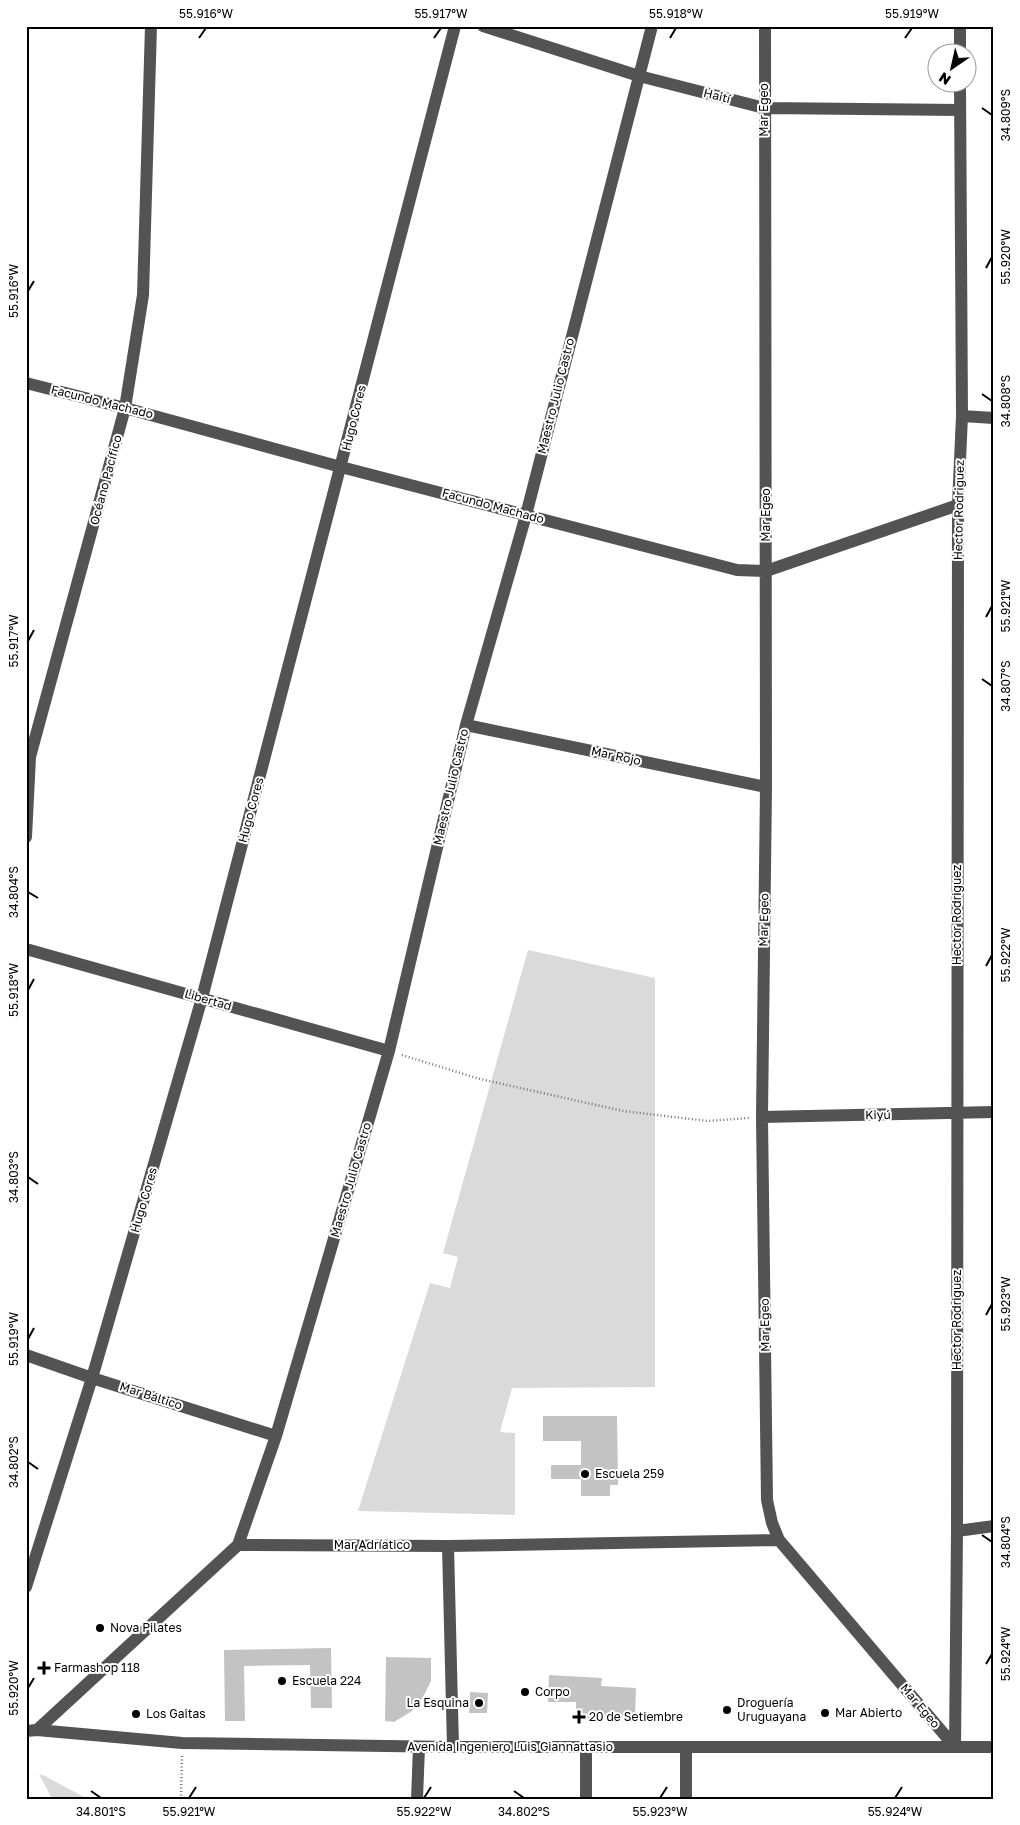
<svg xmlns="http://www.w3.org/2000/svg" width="1020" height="1825" viewBox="0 0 1020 1825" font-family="'Golos Text',sans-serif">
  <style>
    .green { fill: #dadada }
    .building { fill: #c3c3c3 }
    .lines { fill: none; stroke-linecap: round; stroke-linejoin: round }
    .path { stroke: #757575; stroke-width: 2.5; stroke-dasharray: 1 2.5; stroke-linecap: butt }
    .minor { stroke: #535353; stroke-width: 12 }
    .ticks { fill: none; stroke: #000; stroke-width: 2 }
    .poi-dot { fill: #000; stroke: #fff; stroke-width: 2 }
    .labels { text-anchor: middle; stroke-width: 4; stroke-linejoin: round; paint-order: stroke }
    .street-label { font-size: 12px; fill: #000; stroke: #fff }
    .poi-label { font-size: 12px; fill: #000; stroke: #fff; text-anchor: start }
    .neatline { fill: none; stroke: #000; stroke-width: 2 }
    .ticks-label { font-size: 12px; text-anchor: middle; fill: #000 }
  </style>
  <rect width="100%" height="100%" fill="#fff"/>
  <path class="green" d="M 528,950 L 655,978 L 655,1387 L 512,1388 L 500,1432 L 515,1433 L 515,1515 L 358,1511 L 430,1283 L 450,1288 L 458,1257 L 443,1253 Z
    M 39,1774 L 45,1776 L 84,1797 L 54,1799 L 51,1797 Z"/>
  <path class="building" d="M 543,1416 L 617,1416 L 618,1485 L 610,1485 L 610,1496 L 581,1496 L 581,1479 L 551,1479 L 551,1465 L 581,1465 L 581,1441 L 543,1441 Z
    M 331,1648 L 332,1708 L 311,1708 L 310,1665 L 244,1666 L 245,1721 L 225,1721 L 224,1650 Z
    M 386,1657 L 431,1658 L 431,1681 L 423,1697 L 412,1711 L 394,1722 L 385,1721 Z
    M 549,1675 L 602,1678 L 601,1686 L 636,1688 L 635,1717 L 600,1715 L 600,1720 L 576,1719 L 576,1702 L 548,1702 Z
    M 470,1692 L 488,1693 L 487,1713 L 469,1713 Z"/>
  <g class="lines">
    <path class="path" d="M 402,1055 L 480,1079 L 623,1111 L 708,1121 L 749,1118
      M 181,1799 L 182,1755"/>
    <path class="minor" d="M 483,26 L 639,76 L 764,108 L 960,110
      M 765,26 L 766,787 L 762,1117 L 767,1500 L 772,1523 L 779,1540 L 955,1747
      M 960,26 L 960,52
      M 26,383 L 125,408 L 341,467 L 737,570 L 766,571 L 958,505
      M 962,416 L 994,418
      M 466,725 L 766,787
      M 26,837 L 30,757 L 125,408 L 143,295 L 151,26
      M 26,949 L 389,1051
      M 762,1117 L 994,1112
      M 26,1355 L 92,1378 L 276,1436
      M 957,1531 L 994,1526
      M 238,1545 L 276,1436 L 389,1051 L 466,725 L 526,515 L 652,26
      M 448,1546 L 453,1747
      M 26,1587 L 92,1378 L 202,998 L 455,26
      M 37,1730 L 238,1545 L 448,1546 L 779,1540
      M 26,1731 L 37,1730 L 182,1743 L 453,1747 L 994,1747
      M 586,1747 L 586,1799
      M 955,1747 L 957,1531 L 958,505 L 962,416 L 960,82
      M 417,1799 L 419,1747
      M 686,1799 L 686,1747"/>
  </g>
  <path class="ticks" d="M 199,38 L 206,28M 434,38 L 441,28M 670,38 L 676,28M 905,38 L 912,28M 982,108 L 992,115M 986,268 L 992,257M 28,291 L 34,281M 982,394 L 992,401M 986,617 L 992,606M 28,641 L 34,630M 982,679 L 992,686M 28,892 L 38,898M 986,966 L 992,955M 28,990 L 34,979M 28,1177 L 38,1184M 986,1315 L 992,1304M 28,1339 L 34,1328M 28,1462 L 38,1469M 982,1535 L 992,1542M 986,1664 L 992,1654M 28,1688 L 34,1678M 91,1791 L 101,1798M 514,1791 L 524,1798M 189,1798 L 196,1787M 424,1798 L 431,1787M 660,1798 L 667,1787M 895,1798 L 902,1787"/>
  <g class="poi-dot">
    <circle cx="585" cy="1474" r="5"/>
    <circle cx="100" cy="1628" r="5"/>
    <path d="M41.5 1660.5h5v5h5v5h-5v5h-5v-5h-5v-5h5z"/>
    <circle cx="282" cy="1681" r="5"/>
    <circle cx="525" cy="1692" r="5"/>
    <circle cx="479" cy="1703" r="5"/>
    <circle cx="727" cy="1710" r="5"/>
    <circle cx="825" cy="1713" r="5"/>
    <circle cx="136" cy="1714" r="5"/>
    <path d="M576.5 1709.5h5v5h5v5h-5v5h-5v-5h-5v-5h5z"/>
  </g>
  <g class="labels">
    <g class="street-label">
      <text transform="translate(717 96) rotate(14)" y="4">Haití</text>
      <text transform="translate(764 110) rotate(-90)" y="4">Mar Egeo</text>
      <text transform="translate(556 396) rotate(-76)" y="4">Maestro Julio Castro</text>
      <text transform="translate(102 402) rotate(14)" y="4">Facundo Machado</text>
      <text transform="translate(354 418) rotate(-76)" y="4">Hugo Cores</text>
      <text transform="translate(106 480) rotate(-75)" y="4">Océano Pacífico</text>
      <text transform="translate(493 506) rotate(15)" y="4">Facundo Machado</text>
      <text transform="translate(959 510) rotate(-89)" y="4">Hector Rodriguez</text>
      <text transform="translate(766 515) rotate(-90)" y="4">Mar Egeo</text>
      <text transform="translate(616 756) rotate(12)" y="4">Mar Rojo</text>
      <text transform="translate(451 787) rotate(-77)" y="4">Maestro Julio Castro</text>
      <text transform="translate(251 810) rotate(-75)" y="4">Hugo Cores</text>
      <text transform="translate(957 915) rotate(-90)" y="4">Hector Rodriguez</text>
      <text transform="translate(764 920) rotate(-89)" y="4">Mar Egeo</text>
      <text transform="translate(208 1000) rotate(16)" y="4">Libertad</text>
      <text transform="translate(878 1115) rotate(-1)" y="4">Kiyú</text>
      <text transform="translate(351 1180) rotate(-74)" y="4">Maestro Julio Castro</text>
      <text transform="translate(144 1200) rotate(-74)" y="4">Hugo Cores</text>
      <text transform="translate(957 1320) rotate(-90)" y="4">Hector Rodriguez</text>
      <text transform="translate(765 1325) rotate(-91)" y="4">Mar Egeo</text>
      <text transform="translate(151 1396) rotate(18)" y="4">Mar Báltico</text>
      <text x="372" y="1549">Mar Adríatico</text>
      <text transform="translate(920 1706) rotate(50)" y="4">Mar Egeo</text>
      <text x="510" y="1751">Avenida Ingeniero Luis Giannattasio</text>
    </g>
    <g class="poi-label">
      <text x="595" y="1478">Escuela 259</text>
      <text x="110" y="1632">Nova Pilates</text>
      <text x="54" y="1672">Farmashop 118</text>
      <text x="292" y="1685">Escuela 224</text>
      <text x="535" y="1696">Corpo</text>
      <text x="469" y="1707" text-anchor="end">La Esquina</text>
      <text x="737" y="1707">Droguería<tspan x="737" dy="14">Uruguayana</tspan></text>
      <text x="835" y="1717">Mar Abierto</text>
      <text x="146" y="1718">Los Gaitas</text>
      <text x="589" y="1721">20 de Setiembre</text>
    </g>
  </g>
  <rect width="1020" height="1825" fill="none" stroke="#ffffff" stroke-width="55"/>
  <g transform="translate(952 68) rotate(214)"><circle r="24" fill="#ffffff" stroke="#999999"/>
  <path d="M0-4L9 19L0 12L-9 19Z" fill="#000000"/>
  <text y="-8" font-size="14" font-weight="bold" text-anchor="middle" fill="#000000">N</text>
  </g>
  <rect x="28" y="28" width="964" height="1770" class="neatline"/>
  <g class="ticks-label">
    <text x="206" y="18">55.916°W</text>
    <text x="441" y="18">55.917°W</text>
    <text x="676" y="18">55.918°W</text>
    <text x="912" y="18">55.919°W</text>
    <text transform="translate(1006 115) rotate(-90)" y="4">34.809°S</text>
    <text transform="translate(1006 257) rotate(-90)" y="4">55.920°W</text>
    <text transform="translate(14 291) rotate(-90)" y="4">55.916°W</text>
    <text transform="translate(1006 401) rotate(-90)" y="4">34.808°S</text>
    <text transform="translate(1006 606) rotate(-90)" y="4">55.921°W</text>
    <text transform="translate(14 641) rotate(-90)" y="4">55.917°W</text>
    <text transform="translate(1006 686) rotate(-90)" y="4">34.807°S</text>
    <text transform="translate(14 892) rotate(-90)" y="4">34.804°S</text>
    <text transform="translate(1006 955) rotate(-90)" y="4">55.922°W</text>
    <text transform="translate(14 990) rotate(-90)" y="4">55.918°W</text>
    <text transform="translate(14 1177) rotate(-90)" y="4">34.803°S</text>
    <text transform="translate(1006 1304) rotate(-90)" y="4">55.923°W</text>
    <text transform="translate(14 1339) rotate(-90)" y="4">55.919°W</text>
    <text transform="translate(14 1462) rotate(-90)" y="4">34.802°S</text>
    <text transform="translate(1006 1542) rotate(-90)" y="4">34.804°S</text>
    <text transform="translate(1006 1654) rotate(-90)" y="4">55.924°W</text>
    <text transform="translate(14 1688) rotate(-90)" y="4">55.920°W</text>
    <text x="101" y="1816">34.801°S</text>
    <text x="189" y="1816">55.921°W</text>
    <text x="424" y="1816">55.922°W</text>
    <text x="524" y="1816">34.802°S</text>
    <text x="660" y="1816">55.923°W</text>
    <text x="895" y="1816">55.924°W</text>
  </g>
</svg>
